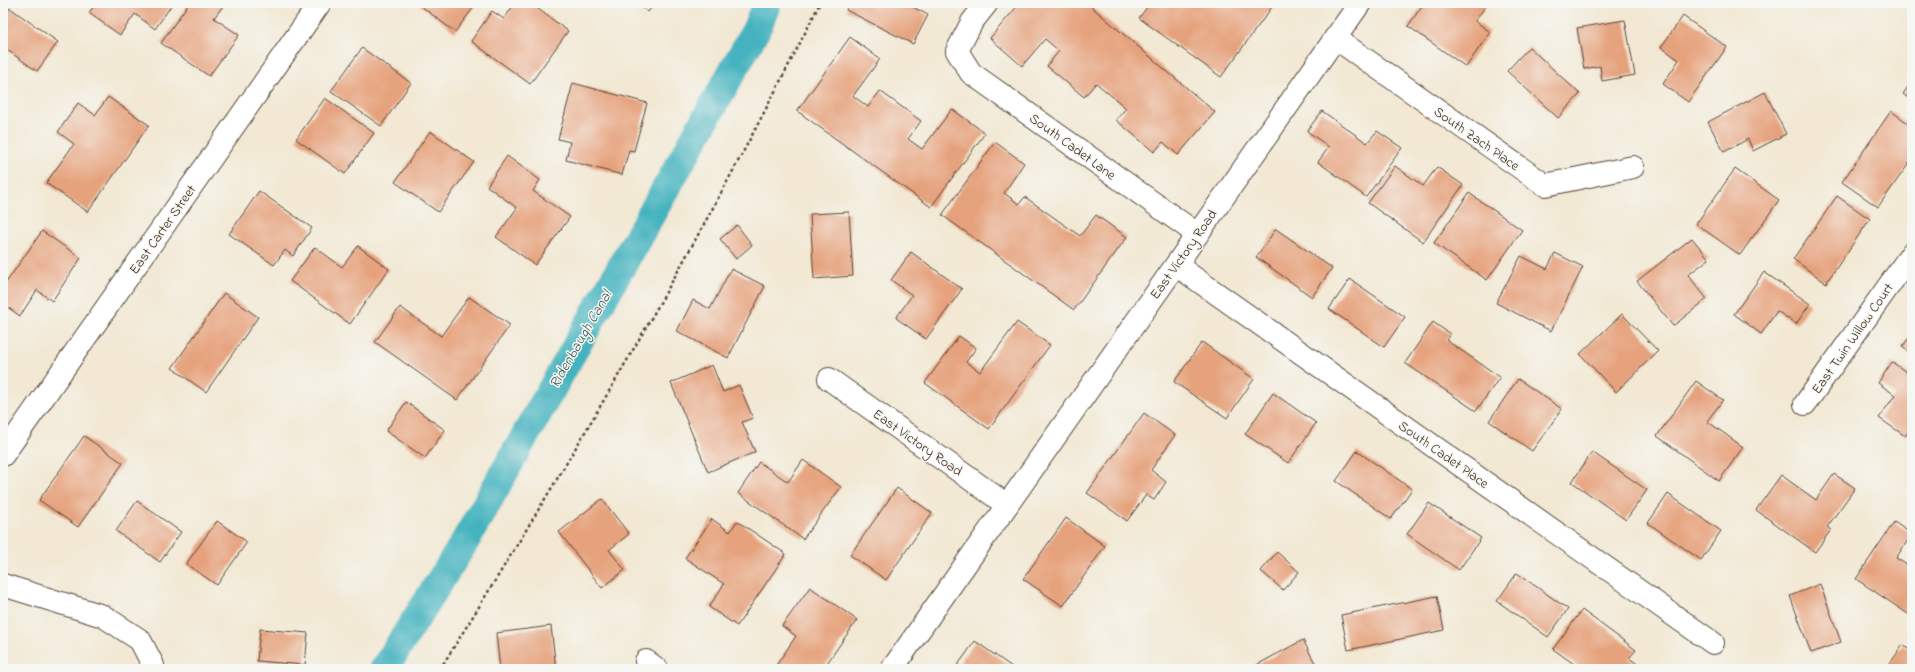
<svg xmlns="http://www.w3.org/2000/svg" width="1915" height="672" viewBox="0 0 1915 672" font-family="'Indie Flower',sans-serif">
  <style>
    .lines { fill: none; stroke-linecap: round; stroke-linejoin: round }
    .canal { stroke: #44b3bf; stroke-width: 29 }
    .building { fill: #e6a27d }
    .street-casing { stroke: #564639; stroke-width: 24 }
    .path { stroke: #564639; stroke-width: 2.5; stroke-dasharray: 3 3; stroke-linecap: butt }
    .street { stroke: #fff; stroke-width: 22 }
    .labels { text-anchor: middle; stroke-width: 3; stroke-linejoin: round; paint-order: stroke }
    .street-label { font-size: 14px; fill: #3b2a1e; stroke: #f6f6f2 }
    .water-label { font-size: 15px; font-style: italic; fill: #3e5a56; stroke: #f6f6f2 }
  </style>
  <rect width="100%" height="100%" fill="#f6f6f2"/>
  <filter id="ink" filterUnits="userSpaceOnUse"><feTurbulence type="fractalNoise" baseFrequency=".025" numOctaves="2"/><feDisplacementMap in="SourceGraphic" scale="8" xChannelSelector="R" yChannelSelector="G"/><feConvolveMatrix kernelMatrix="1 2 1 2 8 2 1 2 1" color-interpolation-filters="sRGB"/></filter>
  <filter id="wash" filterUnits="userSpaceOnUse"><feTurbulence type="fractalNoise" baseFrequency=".012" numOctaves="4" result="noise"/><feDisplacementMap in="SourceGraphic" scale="16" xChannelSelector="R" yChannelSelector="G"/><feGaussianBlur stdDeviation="0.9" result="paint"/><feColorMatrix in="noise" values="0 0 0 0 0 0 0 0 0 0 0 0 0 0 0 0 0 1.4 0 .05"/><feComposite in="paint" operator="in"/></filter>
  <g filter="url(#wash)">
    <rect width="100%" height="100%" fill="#f2e8d3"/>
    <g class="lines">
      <path class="canal" d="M 384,669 L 464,543 L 756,30 L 767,3"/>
    </g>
    <g id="blocks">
      <path class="building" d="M 96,3 L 173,3 L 155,29 L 135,14 L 120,35 L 89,13 Z
        M 189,3 L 218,3 L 223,6 L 214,18 L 239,35 L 209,76 L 161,43 Z
        M 417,3 L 477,3 L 455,32 Z
        M 515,3 L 530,3 L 568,31 L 530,84 L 471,41 L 492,11 L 504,19 Z
        M 635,3 L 655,3 L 648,12 Z
        M 850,3 L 910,3 L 909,5 L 928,15 L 913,44 L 846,10 Z
        M 1020,3 L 1087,3 L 1215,112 L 1178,155 L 1163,142 L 1154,152 L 1116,120 L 1126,108 L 1096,83 L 1084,97 L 1047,66 L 1059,51 L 1045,39 L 1022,66 L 990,38 Z
        M 1150,3 L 1187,3 L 1192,6 L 1194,3 L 1275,3 L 1221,77 L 1139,18 Z
        M 1424,3 L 1488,3 L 1475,21 L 1490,32 L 1466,67 L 1408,26 Z
        M 10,8 L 58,42 L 37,71 L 3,47 L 3,19 Z
        M 1683,16 L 1727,47 L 1688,102 L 1663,84 L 1679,60 L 1661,47 Z
        M 1625,20 L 1635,75 L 1602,81 L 1600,66 L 1584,69 L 1577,28 Z
        M 850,37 L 880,59 L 853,96 L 868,107 L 880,91 L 921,121 L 908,139 L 922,149 L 952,109 L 985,133 L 931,207 L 797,111 Z
        M 1529,47 L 1580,94 L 1558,118 L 1507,71 Z
        M 362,48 L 411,83 L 381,126 L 331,91 Z
        M 1912,81 L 1912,101 L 1903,94 Z
        M 573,83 L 647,103 L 634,151 L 629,150 L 622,175 L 566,160 L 570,142 L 558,139 Z
        M 1765,92 L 1786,134 L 1753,151 L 1748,139 L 1724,152 L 1708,122 Z
        M 108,97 L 149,125 L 88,212 L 46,183 L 74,144 L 58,132 L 78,103 L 95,115 Z
        M 325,98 L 374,133 L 345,174 L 296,139 Z
        M 1322,111 L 1367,143 L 1377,131 L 1402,148 L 1366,197 L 1318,162 L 1329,147 L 1307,131 Z
        M 1891,111 L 1912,126 L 1912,159 L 1878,207 L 1842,182 Z
        M 430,131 L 474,162 L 438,212 L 395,182 Z
        M 995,142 L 1024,163 L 1004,193 L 1019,204 L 1025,197 L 1080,236 L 1096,215 L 1127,237 L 1074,310 L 942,215 Z
        M 507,156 L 540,180 L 533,191 L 570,217 L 535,265 L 496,237 L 517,208 L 487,186 Z
        M 1395,166 L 1423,186 L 1437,167 L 1463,185 L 1423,242 L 1368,203 Z
        M 1735,169 L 1779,200 L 1740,255 L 1696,224 Z
        M 259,191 L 312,228 L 293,256 L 285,250 L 274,265 L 229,234 Z
        M 1469,193 L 1522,230 L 1487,280 L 1434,243 Z
        M 1837,196 L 1870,219 L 1826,283 L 1793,259 Z
        M 849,212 L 853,276 L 814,279 L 810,214 Z
        M 737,225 L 752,245 L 736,259 L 720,239 Z
        M 1276,229 L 1332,268 L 1312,297 L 1256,257 Z
        M 42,231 L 81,258 L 52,301 L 37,290 L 20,316 L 3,304 L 3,287 Z
        M 1692,238 L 1709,259 L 1688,275 L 1707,299 L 1673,326 L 1637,281 Z
        M 358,246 L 389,269 L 350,324 L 290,281 L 315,247 L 342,267 Z
        M 911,252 L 962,289 L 926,339 L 896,318 L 912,295 L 891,280 Z
        M 1555,253 L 1583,267 L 1551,331 L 1496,303 L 1521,256 L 1547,269 Z
        M 731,269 L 765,286 L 728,358 L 677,331 L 693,300 L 710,309 Z
        M 1764,272 L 1810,304 L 1796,324 L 1777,311 L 1761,334 L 1734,314 Z
        M 1350,279 L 1405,317 L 1384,347 L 1329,309 Z
        M 224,293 L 258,317 L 206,392 L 172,368 Z
        M 469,297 L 510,325 L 457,400 L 375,342 L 400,307 L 441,336 Z
        M 1622,314 L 1658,351 L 1616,392 L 1580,354 Z
        M 1017,322 L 1050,345 L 989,429 L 925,383 L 959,336 L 976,348 L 966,362 L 980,372 Z
        M 1433,322 L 1450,334 L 1446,340 L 1500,377 L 1476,411 L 1405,363 Z
        M 1912,334 L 1912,354 L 1902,347 Z
        M 1202,342 L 1254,379 L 1227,418 L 1174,382 Z
        M 1892,362 L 1912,376 L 1912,426 L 1905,436 L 1879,418 L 1895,395 L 1878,383 Z
        M 712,365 L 723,392 L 739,385 L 753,418 L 742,422 L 755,452 L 708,472 L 671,383 Z
        M 1518,379 L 1562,409 L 1532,451 L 1489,421 Z
        M 1696,381 L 1723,400 L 1707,421 L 1743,447 L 1719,481 L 1657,436 Z
        M 1273,393 L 1316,423 L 1288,463 L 1245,434 Z
        M 406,402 L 445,430 L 425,458 L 386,431 Z
        M 1144,413 L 1175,435 L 1151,470 L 1166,482 L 1154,500 L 1146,495 L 1127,521 L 1087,493 Z
        M 84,436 L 123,463 L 78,527 L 39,500 Z
        M 1357,451 L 1412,489 L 1391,519 L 1336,481 Z
        M 1592,452 L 1647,490 L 1626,520 L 1572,482 Z
        M 803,460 L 841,487 L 803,539 L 738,493 L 759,462 L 788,482 Z
        M 1834,474 L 1855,488 L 1827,527 L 1831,530 L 1815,552 L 1756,510 L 1781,475 L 1816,500 Z
        M 897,488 L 932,513 L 886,580 L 850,555 Z
        M 1668,494 L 1721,531 L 1701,560 L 1648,523 Z
        M 602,499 L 629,534 L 609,550 L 625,570 L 602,588 L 559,532 Z
        M 137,501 L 181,532 L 160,562 L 116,531 Z
        M 1429,503 L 1481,538 L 1459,570 L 1407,534 Z
        M 1066,518 L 1105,546 L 1063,606 L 1023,579 Z
        M 712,519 L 730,532 L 737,521 L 786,554 L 737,626 L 709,607 L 724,584 L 685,558 Z
        M 217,521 L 247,542 L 217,585 L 186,564 Z
        M 1894,522 L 1912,534 L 1896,558 L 1912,568 L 1911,616 L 1856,579 Z
        M 1277,552 L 1299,572 L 1283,590 L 1261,571 Z
        M 1517,573 L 1568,609 L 1548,637 L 1497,601 Z
        M 1820,584 L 1841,642 L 1811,653 L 1790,596 Z
        M 810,587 L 857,620 L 823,669 L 783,669 L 777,664 L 796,636 L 782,626 Z
        M 1437,596 L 1444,630 L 1348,650 L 1341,615 Z
        M 1582,610 L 1636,650 L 1629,658 L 1644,669 L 1602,669 L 1599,667 L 1597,669 L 1581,669 L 1553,649 Z
        M 551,626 L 556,669 L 500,669 L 496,633 Z
        M 260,629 L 308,633 L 305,665 L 257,661 Z
        M 1303,640 L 1318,669 L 1249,669 Z
        M 975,641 L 1012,667 L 1010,669 L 955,669 Z
        M 1903,645 L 1912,652 L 1912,669 L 1886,669 Z"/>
    </g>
  </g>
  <g filter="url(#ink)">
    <use href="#blocks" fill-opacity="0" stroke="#564639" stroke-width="1"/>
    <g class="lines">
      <g class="street-casing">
        <path id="street" d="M 987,3 L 972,22 L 957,51 L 971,73 L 1197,234
          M 1335,38 L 1545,185 L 1633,167
          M 1176,265 L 1713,643
          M 829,379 L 1007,505
          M 1805,404 L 1912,253
          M 3,455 L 320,3
          M 3,585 L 103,616 L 140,640 L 153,665 L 153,669
          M 646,661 L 657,669
          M 892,669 L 1360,3"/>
      </g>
      <path class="path" d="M 440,669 C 576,453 706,232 820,3"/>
      <use href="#street" class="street"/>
    </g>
  </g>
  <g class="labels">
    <g class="street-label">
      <text transform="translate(1477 138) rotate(35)" y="5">South Zach Place</text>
      <text transform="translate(1073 146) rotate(36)" y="5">South Cadet Lane</text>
      <text transform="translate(162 229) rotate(-55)" y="5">East Carter Street</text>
      <text transform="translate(1183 254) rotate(-55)" y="5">East Victory Road</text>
      <text transform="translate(1852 338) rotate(-55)" y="5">East Twin Willow Court</text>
      <text transform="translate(918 442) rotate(35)" y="5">East Victory Road</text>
      <text transform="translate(1444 454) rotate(35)" y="5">South Cadet Place</text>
    </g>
    <g class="water-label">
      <text transform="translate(580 339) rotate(-60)" y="5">Ridenbaugh Canal</text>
    </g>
  </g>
  <rect width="1915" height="672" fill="none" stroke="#f6f6f2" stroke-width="16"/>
</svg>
